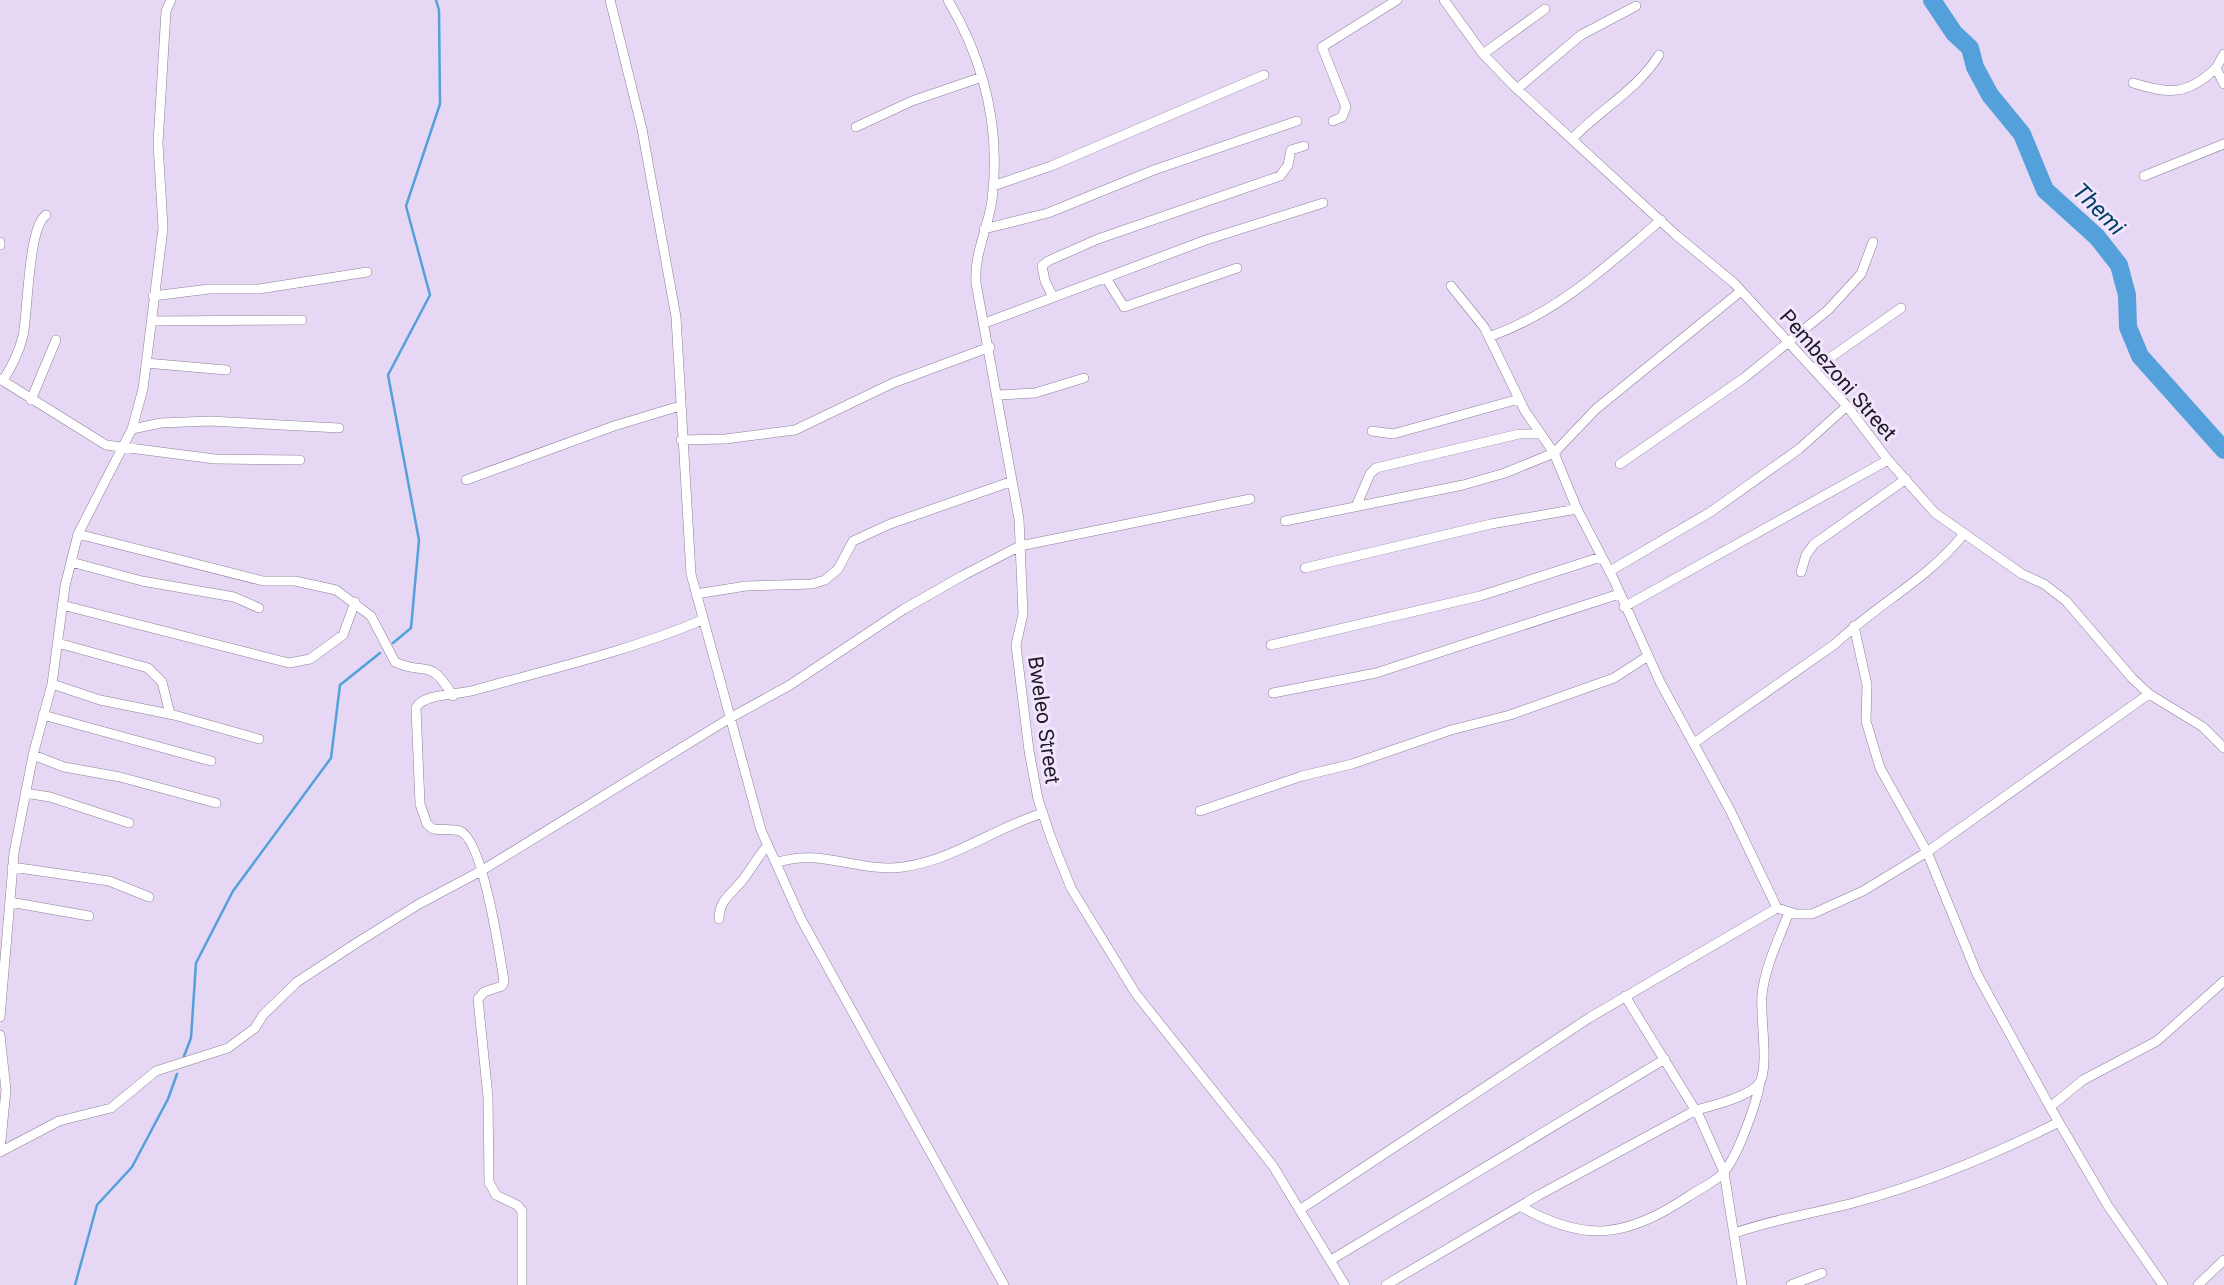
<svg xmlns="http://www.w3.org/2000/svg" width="2224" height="1285" viewBox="0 0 2224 1285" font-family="Roboto,sans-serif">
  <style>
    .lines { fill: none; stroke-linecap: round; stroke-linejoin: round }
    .stream { stroke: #53a0da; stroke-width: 2.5 }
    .river { stroke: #53a0da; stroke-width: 18 }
    .minor-casing { stroke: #8c7f98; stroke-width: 10 }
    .minor { stroke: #fff; stroke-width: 9 }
    .labels { text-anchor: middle; stroke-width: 6; stroke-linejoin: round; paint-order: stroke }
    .street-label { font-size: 21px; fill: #1f1a24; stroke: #f1e6fd }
    .water-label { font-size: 23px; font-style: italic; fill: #003e64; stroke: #f1e6fd }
  </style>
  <rect width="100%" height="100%" fill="#e6d8f4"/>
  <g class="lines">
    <path class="stream" d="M 393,643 L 411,628 L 419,540 L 388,375 L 430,295 L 406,206 L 440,104 L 439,10 L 436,0
      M 184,1056 L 191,1038 L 196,963 L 233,891 L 331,758 L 340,685 L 380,653
      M 75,1285 L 97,1205 L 132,1167 L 168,1099 L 177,1074"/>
    <path class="river" d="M 1932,0 L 1954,33 L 1970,48 L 1975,67 L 1990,95 L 2022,134 L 2045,190 L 2097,237 L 2119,265 L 2127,295 L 2128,327 L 2140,356 L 2224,450"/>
    <g class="minor-casing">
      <path id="minor" d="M 610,0 L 642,129 L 676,317 L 691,574 L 761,830 L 801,919 L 1004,1285
        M 948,0 C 984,61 1001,128 992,200 C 988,229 974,253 976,283 L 1019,519 L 1023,614 L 1016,645 L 1029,751 L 1038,799 L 1051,838 L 1071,888 L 1136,994 L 1273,1166 L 1345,1285
        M 1444,0 L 1483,54 L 1517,89 L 1676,235 L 1734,283 L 1847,406 L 1888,460 L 1935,513 L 2022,574 L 2044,584 L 2066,601 L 2132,678 L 2149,694 L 2203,727 L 2224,748
        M 1483,54 L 1545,9
        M 2224,54 L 2216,68 L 2224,84
        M 2133,83 C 2169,94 2187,96 2216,68
        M 1517,89 L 1581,35 L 1636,6
        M 1333,121 L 1342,117 L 1346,107 L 1322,47 L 1397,0
        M 856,127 L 912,101 L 982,77
        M 1573,138 C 1601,109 1638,89 1659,55
        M 2144,176 L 2224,144
        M 993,186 L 1051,166 L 1264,75
        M 984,229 L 1048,213 L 1154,170 L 1297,121
        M 0,245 L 0,242
        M 1106,278 L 1124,307 L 1237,268
        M 1451,286 L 1484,327 L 1525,411 L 1554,453 L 1577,509 L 1614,580 L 1660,682 L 1730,810 L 1777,908
        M 153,296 L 209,289 L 259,289 L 367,272
        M 1053,297 L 1045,281 L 1042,266 L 1048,261 L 1098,239 L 1280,176 L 1288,165 L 1291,150 L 1304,146
        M 151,321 L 302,320
        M 985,323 L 1206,240 L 1323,203
        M 1489,337 C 1560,311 1604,268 1661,220
        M 146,363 L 226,370
        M 1814,369 L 1901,308
        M 0,379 L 106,445 L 215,459 L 300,460
        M 3,381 C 11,367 19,353 23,336 C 28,312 28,227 46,215
        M 998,395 L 1035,393 L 1084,378
        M 31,400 L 56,340
        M 132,429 L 161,423 L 210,421 L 339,428
        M 1372,431 L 1393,434 L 1519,399
        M 681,440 L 725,439 L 795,430 L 893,383 L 990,347
        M 1620,464 L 1744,378 L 1828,310 L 1861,274 L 1873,242
        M 466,480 L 614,426 L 680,406
        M 1357,504 L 1370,474 L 1376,468 L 1519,434 L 1540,434
        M 1285,521 L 1463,485 L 1505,473 L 1554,453 L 1596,409 L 1741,291
        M 78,534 L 263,581 L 295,581 L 336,590 L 371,616 L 395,662 C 427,677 428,655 453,696
        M 71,562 L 142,581 L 234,597 L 259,608
        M 1305,568 L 1491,524 L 1577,509
        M 1610,571 L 1712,511 L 1799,449 L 1847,406
        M 1801,572 L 1806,555 L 1814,544 L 1906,479
        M 696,594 L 746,586 L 812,584 L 825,580 L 838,569 L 853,541 L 890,524 L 1010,482
        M 62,605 L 289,663 L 310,659 L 343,635 L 355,602
        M 1624,607 L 1888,460
        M 1854,626 L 1867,685 L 1866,721 L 1880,768 L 1927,852 L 1977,974 L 2050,1107 L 2108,1206 L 2163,1285
        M 58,643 L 148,668 L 162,682 L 170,714
        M 1271,645 L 1480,596 L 1601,557
        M 52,684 L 100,700 L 174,715 L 259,739
        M 1273,693 L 1376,673 L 1619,594
        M 43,715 L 211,761
        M 1694,743 L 1835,644 C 1876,605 1928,579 1963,535
        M 33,755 L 64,767 L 120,777 L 216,803
        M 25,793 L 50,797 L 129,823
        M 1200,811 L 1302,776 L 1352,764 L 1451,730 L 1510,715 L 1614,678 L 1648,656
        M 776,863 C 820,847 857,873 903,867 C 954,860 994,828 1043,813
        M 12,867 L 109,881 L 149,897
        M 10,902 L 89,916
        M 719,919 C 719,901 730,895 741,882 C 751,870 758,856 768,845
        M 1625,996 L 1699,1116 L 1724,1172 L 1742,1285
        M 0,1017 L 14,853 L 33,755 L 52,684 L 65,586 L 78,534 L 132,429 L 143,389 L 163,228 L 158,143 L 166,11 L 171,0
        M 0,1035 L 6,1090 L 0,1150
        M 2050,1107 L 2083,1080 L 2157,1041 L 2224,981
        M 0,1152 L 59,1121 L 111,1108 L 156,1071 L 228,1048 L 255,1028 L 263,1015 L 297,982 L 358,942 L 419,904 L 481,871 L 730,718 L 790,685 L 904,609 L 962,576 L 1020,546 L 1250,499
        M 1520,1206 C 1586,1244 1627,1237 1689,1196 C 1699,1189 1716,1182 1724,1172 C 1738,1155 1756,1105 1760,1083
        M 1301,1209 L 1589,1018 L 1777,908 L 1796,914 L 1812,914 L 1863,891 L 1927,852 L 2149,694
        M 1735,1233 C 1776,1218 1819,1213 1860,1201 C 1929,1182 1995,1154 2059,1122
        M 1331,1260 L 1665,1059
        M 522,1285 L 522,1211 L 517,1205 L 496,1195 L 489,1182 L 488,1097 L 478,999 L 484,992 L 502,986 L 504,981 C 500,956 483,840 460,831 C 453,829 441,830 433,829 L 427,824 L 420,804 L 416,708 C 423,693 460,695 475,690 C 551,669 629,651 702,620
        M 1386,1285 L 1539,1195 L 1696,1110 C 1712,1106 1752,1096 1760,1082 C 1769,1065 1760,1016 1762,995 C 1765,966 1779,939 1789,912
        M 1791,1285 L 1822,1273
        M 2198,1285 L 2224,1260"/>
    </g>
    <use href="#minor" class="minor"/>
  </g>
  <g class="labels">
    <g class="street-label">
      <text transform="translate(1838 375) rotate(49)" y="7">Pembezoni Street</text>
      <text transform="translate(1044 720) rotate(82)" y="7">Bweleo Street</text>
    </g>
    <g class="water-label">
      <text transform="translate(2099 209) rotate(45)" y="8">Themi</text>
    </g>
  </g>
</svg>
